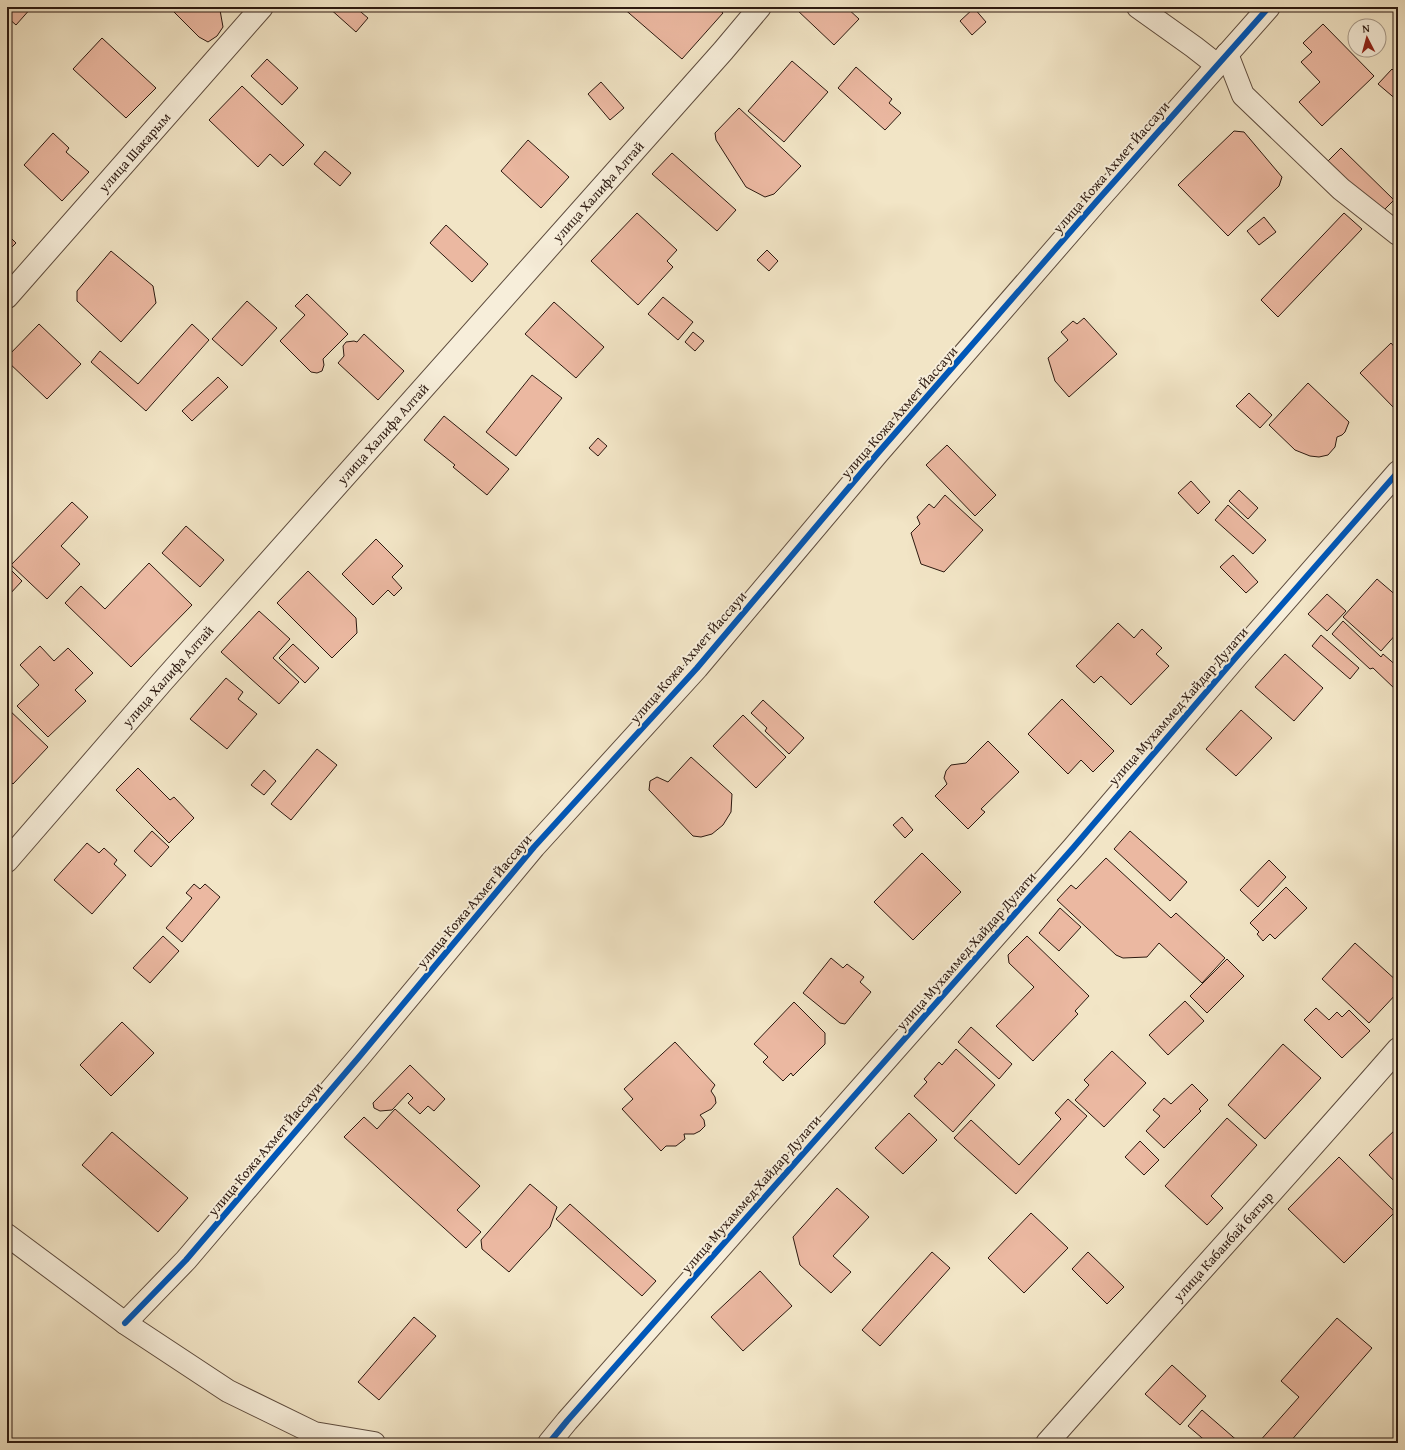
<svg xmlns="http://www.w3.org/2000/svg" width="1405" height="1450" viewBox="0 0 1405 1450" font-family="'Gentium Book Plus',serif">
  <style>
    .building { fill: #ebb8a1; stroke: #2c1910 }
    .lines { fill: none; stroke-linecap: round; stroke-linejoin: round }
    .minor-casing { stroke: #5e4c3e; stroke-width: 24 }
    .minor { stroke: #f7eeda; stroke-width: 22 }
    .cycleway-casing { stroke: #f7eeda; stroke-width: 8 }
    .cycleway { stroke: #0057b8; stroke-width: 6 }
    .labels { text-anchor: middle; stroke-width: 4; stroke-linejoin: round; paint-order: stroke }
    .street-label { font-size: 14px; fill: #2c1910; stroke: #f7eeda }
  </style>
  <rect width="100%" height="100%" fill="#f2e5c6"/>
  <filter id="stains"><feTurbulence type="fractalNoise" baseFrequency=".005" numOctaves="4"/><feColorMatrix values="0 0 0 0 .2 0 0 0 0 .09 0 0 0 0 .02 0 0 0 .5 -.17"/></filter>
  <radialGradient id="worn" r=".72"><stop offset=".6" stop-color="#630" stop-opacity="0"/><stop offset="1" stop-color="#630" stop-opacity=".3"/></radialGradient>
  <path class="building" d="M 7,7 L 32,7 L 16,25 L 7,17 Z
    M 169,7 L 223,7 L 220,10 L 223,27 L 217,36 L 208,42 L 199,37 Z
    M 328,7 L 355,7 L 368,18 L 356,32 Z
    M 622,7 L 716,7 L 723,13 L 682,59 Z
    M 797,7 L 846,7 L 859,19 L 834,45 L 796,9 Z
    M 974,8 L 986,22 L 972,35 L 960,21 Z
    M 1323,24 L 1374,76 L 1322,126 L 1299,102 L 1320,82 L 1301,62 L 1312,52 L 1303,43 Z
    M 102,38 L 156,88 L 126,118 L 73,69 Z
    M 267,59 L 298,88 L 282,105 L 251,76 Z
    M 792,61 L 828,92 L 784,142 L 748,111 Z
    M 856,67 L 892,99 L 889,103 L 901,113 L 885,130 L 838,88 Z
    M 1392,69 L 1398,75 L 1398,101 L 1378,84 Z
    M 601,82 L 624,108 L 610,120 L 588,94 Z
    M 242,86 L 304,145 L 283,166 L 270,154 L 258,167 L 209,120 Z
    M 739,108 L 801,166 L 774,194 L 765,197 L 746,187 L 716,140 L 715,133 Z
    M 1234,131 L 1244,132 L 1282,177 L 1279,186 L 1228,236 L 1178,185 Z
    M 53,133 L 69,148 L 66,152 L 89,172 L 62,201 L 24,165 Z
    M 528,140 L 569,177 L 541,208 L 501,171 Z
    M 1341,148 L 1394,200 L 1379,215 L 1326,163 Z
    M 325,151 L 351,173 L 340,186 L 314,164 Z
    M 672,153 L 736,210 L 717,231 L 652,174 Z
    M 637,213 L 677,250 L 667,261 L 673,267 L 638,305 L 591,261 Z
    M 1344,213 L 1362,229 L 1278,317 L 1261,300 Z
    M 1264,217 L 1276,232 L 1259,245 L 1247,231 Z
    M 446,225 L 488,264 L 472,282 L 430,243 Z
    M 7,234 L 16,243 L 7,252 Z
    M 767,250 L 778,261 L 769,271 L 757,260 Z
    M 111,251 L 153,286 L 156,303 L 121,342 L 77,301 L 77,291 Z
    M 307,294 L 348,334 L 323,359 L 324,365 L 322,371 L 317,373 L 311,372 L 280,341 L 305,315 L 295,306 Z
    M 663,297 L 693,322 L 678,340 L 648,314 Z
    M 247,301 L 277,328 L 242,366 L 212,339 Z
    M 554,302 L 604,347 L 576,378 L 525,334 Z
    M 1084,318 L 1117,354 L 1069,397 L 1055,381 L 1048,358 L 1068,340 L 1061,332 L 1073,321 L 1077,324 Z
    M 39,324 L 81,364 L 47,399 L 7,361 L 7,357 Z
    M 192,324 L 209,340 L 146,411 L 91,362 L 100,351 L 138,384 Z
    M 693,332 L 704,341 L 695,351 L 685,342 Z
    M 364,334 L 404,371 L 378,400 L 338,363 L 344,356 L 343,346 L 346,342 L 354,341 L 357,342 Z
    M 1391,343 L 1398,351 L 1398,406 L 1395,409 L 1360,373 Z
    M 532,375 L 562,398 L 516,456 L 486,432 Z
    M 218,377 L 228,387 L 192,421 L 182,411 Z
    M 1308,383 L 1349,422 L 1345,432 L 1342,435 L 1337,437 L 1335,447 L 1328,455 L 1319,457 L 1310,456 L 1295,450 L 1269,425 Z
    M 1249,393 L 1272,415 L 1260,428 L 1236,406 Z
    M 444,416 L 509,469 L 487,495 L 453,467 L 455,465 L 424,440 Z
    M 598,438 L 607,446 L 598,456 L 589,448 Z
    M 947,445 L 996,495 L 975,516 L 926,465 Z
    M 1191,481 L 1210,502 L 1198,514 L 1178,493 Z
    M 1239,490 L 1258,508 L 1248,519 L 1229,501 Z
    M 945,495 L 983,530 L 944,572 L 921,564 L 911,533 L 920,524 L 917,517 L 929,504 L 934,508 Z
    M 72,502 L 88,517 L 61,546 L 80,564 L 47,599 L 11,565 Z
    M 1228,505 L 1266,540 L 1253,554 L 1215,520 Z
    M 186,526 L 224,560 L 200,587 L 162,553 Z
    M 376,539 L 403,566 L 392,577 L 402,588 L 394,596 L 388,590 L 373,605 L 342,574 Z
    M 1233,555 L 1258,582 L 1246,593 L 1220,567 Z
    M 149,563 L 192,605 L 131,667 L 65,603 L 81,586 L 105,609 Z
    M 11,570 L 22,581 L 8,596 L 7,595 L 7,574 Z
    M 308,571 L 356,618 L 357,633 L 332,658 L 277,603 Z
    M 1377,579 L 1398,597 L 1398,632 L 1381,651 L 1343,617 Z
    M 1327,594 L 1346,611 L 1327,631 L 1308,614 Z
    M 259,611 L 290,639 L 273,658 L 299,682 L 279,704 L 221,652 Z
    M 1343,621 L 1381,657 L 1383,654 L 1398,667 L 1398,686 L 1395,689 L 1373,668 L 1370,669 L 1332,634 Z
    M 1118,623 L 1134,638 L 1142,629 L 1162,648 L 1156,654 L 1169,666 L 1131,705 L 1101,676 L 1094,683 L 1076,666 Z
    M 1321,635 L 1359,668 L 1350,679 L 1312,646 Z
    M 293,644 L 319,668 L 305,683 L 279,658 Z
    M 40,646 L 54,661 L 68,648 L 93,673 L 75,690 L 86,701 L 48,737 L 17,706 L 39,685 L 20,665 Z
    M 1285,654 L 1323,688 L 1294,721 L 1255,687 Z
    M 226,678 L 243,692 L 238,699 L 257,714 L 227,749 L 190,719 Z
    M 1062,699 L 1114,751 L 1093,772 L 1081,760 L 1068,774 L 1028,734 Z
    M 763,700 L 804,738 L 789,754 L 765,731 L 767,728 L 751,713 Z
    M 7,708 L 48,747 L 13,784 L 7,778 Z
    M 1241,710 L 1272,738 L 1236,776 L 1206,749 Z
    M 743,715 L 786,757 L 756,788 L 713,746 Z
    M 988,741 L 1019,772 L 981,809 L 985,812 L 968,829 L 935,796 L 947,784 L 944,778 L 946,771 L 951,765 L 966,763 Z
    M 317,749 L 337,765 L 291,820 L 271,804 Z
    M 691,757 L 732,794 L 731,812 L 723,825 L 712,834 L 701,837 L 693,836 L 649,790 L 650,781 L 657,777 L 668,782 Z
    M 138,768 L 170,800 L 174,797 L 194,818 L 169,843 L 116,790 Z
    M 264,770 L 276,781 L 264,795 L 251,785 Z
    M 902,817 L 913,830 L 905,838 L 893,825 Z
    M 152,831 L 169,847 L 151,867 L 134,851 Z
    M 1130,831 L 1187,882 L 1170,901 L 1114,849 Z
    M 87,843 L 99,853 L 104,848 L 117,860 L 114,864 L 126,875 L 92,914 L 54,880 Z
    M 922,853 L 961,892 L 913,940 L 874,902 Z
    M 1106,858 L 1171,918 L 1176,913 L 1225,958 L 1202,983 L 1159,943 L 1147,957 L 1123,958 L 1116,955 L 1057,900 L 1071,885 L 1076,889 Z
    M 1269,860 L 1286,877 L 1258,907 L 1240,890 Z
    M 194,884 L 200,889 L 205,884 L 220,897 L 182,942 L 166,928 L 192,898 L 186,893 Z
    M 1286,887 L 1307,908 L 1275,939 L 1270,934 L 1263,941 L 1257,934 L 1259,932 L 1250,923 Z
    M 1060,908 L 1081,927 L 1059,951 L 1039,933 Z
    M 163,936 L 179,951 L 150,983 L 133,968 Z
    M 1027,936 L 1089,996 L 1075,1011 L 1078,1014 L 1033,1061 L 996,1026 L 1034,987 L 1009,963 L 1008,955 Z
    M 1355,943 L 1398,982 L 1398,992 L 1369,1023 L 1322,979 Z
    M 831,958 L 843,968 L 847,964 L 864,977 L 860,982 L 871,992 L 845,1024 L 840,1023 L 803,993 Z
    M 1227,959 L 1244,976 L 1207,1013 L 1190,996 Z
    M 1185,1001 L 1204,1021 L 1168,1055 L 1149,1035 Z
    M 794,1002 L 825,1033 L 825,1044 L 793,1076 L 791,1073 L 783,1081 L 763,1062 L 768,1057 L 754,1044 Z
    M 1316,1008 L 1329,1020 L 1337,1012 L 1342,1017 L 1349,1010 L 1370,1031 L 1342,1058 L 1304,1020 Z
    M 122,1022 L 154,1053 L 111,1096 L 80,1065 Z
    M 971,1027 L 1012,1064 L 999,1079 L 958,1042 Z
    M 675,1042 L 715,1085 L 711,1091 L 715,1097 L 716,1103 L 711,1109 L 700,1115 L 704,1120 L 705,1126 L 700,1131 L 694,1134 L 684,1134 L 685,1139 L 676,1146 L 666,1146 L 661,1151 L 622,1109 L 633,1099 L 624,1089 Z
    M 1283,1044 L 1321,1078 L 1265,1139 L 1228,1105 Z
    M 956,1049 L 995,1085 L 953,1132 L 914,1096 L 927,1082 L 924,1079 L 939,1062 L 942,1065 Z
    M 1112,1051 L 1146,1083 L 1104,1127 L 1075,1100 L 1089,1085 L 1084,1080 Z
    M 410,1065 L 445,1099 L 434,1111 L 428,1106 L 420,1114 L 408,1103 L 413,1098 L 408,1093 L 392,1110 L 380,1111 L 374,1108 L 373,1103 Z
    M 1192,1084 L 1208,1100 L 1199,1109 L 1201,1111 L 1164,1148 L 1146,1131 L 1160,1116 L 1153,1110 L 1164,1098 L 1171,1104 Z
    M 1068,1099 L 1087,1116 L 1016,1194 L 954,1138 L 971,1120 L 1019,1165 L 1061,1119 L 1055,1113 Z
    M 395,1109 L 480,1186 L 457,1210 L 481,1232 L 466,1248 L 344,1137 L 364,1117 L 377,1129 Z
    M 909,1113 L 937,1140 L 903,1174 L 875,1148 Z
    M 1227,1118 L 1257,1145 L 1211,1196 L 1223,1208 L 1207,1225 L 1165,1186 Z
    M 1398,1127 L 1398,1185 L 1369,1155 Z
    M 112,1132 L 188,1198 L 158,1232 L 82,1165 Z
    M 1140,1141 L 1159,1160 L 1144,1175 L 1125,1157 Z
    M 1339,1157 L 1395,1212 L 1344,1263 L 1288,1209 Z
    M 530,1184 L 557,1207 L 550,1227 L 509,1272 L 482,1249 L 481,1240 Z
    M 837,1188 L 869,1217 L 833,1256 L 851,1272 L 831,1293 L 800,1265 L 793,1237 Z
    M 570,1204 L 656,1281 L 642,1296 L 556,1219 Z
    M 1031,1213 L 1068,1248 L 1024,1293 L 988,1258 Z
    M 932,1252 L 950,1268 L 880,1346 L 862,1330 Z
    M 1088,1252 L 1124,1287 L 1107,1304 L 1072,1269 Z
    M 760,1271 L 792,1306 L 743,1351 L 711,1317 Z
    M 414,1317 L 436,1336 L 379,1400 L 358,1382 Z
    M 1337,1318 L 1372,1348 L 1289,1443 L 1258,1443 L 1299,1397 L 1281,1381 Z
    M 1172,1365 L 1206,1396 L 1180,1425 L 1145,1394 Z
    M 1202,1410 L 1240,1443 L 1208,1443 L 1188,1426 Z"/>
  <g class="lines">
    <g class="minor-casing">
      <g id="minor">
        <path d="M 1138,7 L 1194,47 L 1217,65"/>
        <path d="M 1227,54 L 1243,95 L 1341,189 L 1398,234"/>
        <path id="s1" d="M 7,297 L 262,7"/>
        <path id="s2" d="M 7,861 L 162,682 L 723,51 L 760,7"/>
        <path d="M 7,1235 L 125,1323 L 228,1391 L 314,1433 L 374,1443"/>
        <path d="M 125,1323 L 186,1260 L 359,1057 L 534,847 L 697,668 L 878,453 L 1097,201 L 1269,7"/>
        <path d="M 549,1443 L 567,1421 L 1073,848 L 1237,656 L 1398,472"/>
        <path id="s3" d="M 1047,1443 C 1164,1311 1283,1181 1398,1049"/>
      </g>
    </g>
    <use href="#minor" class="minor"/>
    <g class="cycleway-casing">
      <path id="cycleway" d="M 125,1323 L 186,1260 L 359,1057 L 534,847 L 697,668 L 878,453 L 1097,201 L 1269,7
        M 549,1443 L 567,1421 L 1073,848 L 1237,656 L 1398,472"/>
    </g>
    <use href="#cycleway" class="cycleway"/>
  </g>
  <g class="labels">
    <g class="street-label">
      <text dy="5" stroke="none"><textPath href="#s1" startOffset="193">улица Шакарым</textPath></text>
      <text transform="translate(1111 167) rotate(-49)" y="5">улица Кожа Ахмет Йассауи</text>
      <text dy="5" stroke="none"><textPath href="#s2" startOffset="893">улица Халифа Алтай</textPath></text>
      <text transform="translate(899 412) rotate(-49)" y="5">улица Кожа Ахмет Йассауи</text>
      <text dy="5" stroke="none"><textPath href="#s2" startOffset="569">улица Халифа Алтай</textPath></text>
      <text transform="translate(688 657) rotate(-49)" y="5">улица Кожа Ахмет Йассауи</text>
      <text dy="5" stroke="none"><textPath href="#s2" startOffset="245">улица Халифа Алтай</textPath></text>
      <text transform="translate(1178 706) rotate(-49)" y="5">улица Мухаммед Хайдар Дулати</text>
      <text transform="translate(474 901) rotate(-50)" y="5">улица Кожа Ахмет Йассауи</text>
      <text transform="translate(966 951) rotate(-49)" y="5">улица Мухаммед Хайдар Дулати</text>
      <text transform="translate(265 1149) rotate(-50)" y="5">улица Кожа Ахмет Йассауи</text>
      <text transform="translate(751 1194) rotate(-49)" y="5">улица Мухаммед Хайдар Дулати</text>
      <text dy="5" stroke="none"><textPath href="#s3" startOffset="264">улица Кабанбай батыр</textPath></text>
    </g>
  </g>
  <rect width="1405" height="1450" fill="none" stroke="#f2e5c6" stroke-width="24"/>
  <rect x="8" y="8" width="1389" height="1434" fill="none" stroke="#2c1910" stroke-width="2"/>
  <rect x="12" y="12" width="1381" height="1426" fill="none" stroke="#2c1910"/>
  <g transform="translate(1367 38) rotate(354)"><circle r="19" fill="#f7eeda" stroke="#a69989"/>
  <path d="M0-3L7 15L0 10L-7 15Z" fill="#8f2418"/>
  <text y="-6" font-size="11" font-weight="bold" text-anchor="middle" fill="#2c1910">N</text>
  </g>
  <rect width="100%" height="100%" filter="url(#stains)"/>
  <rect width="100%" height="100%" fill="url(#worn)"/>
</svg>
